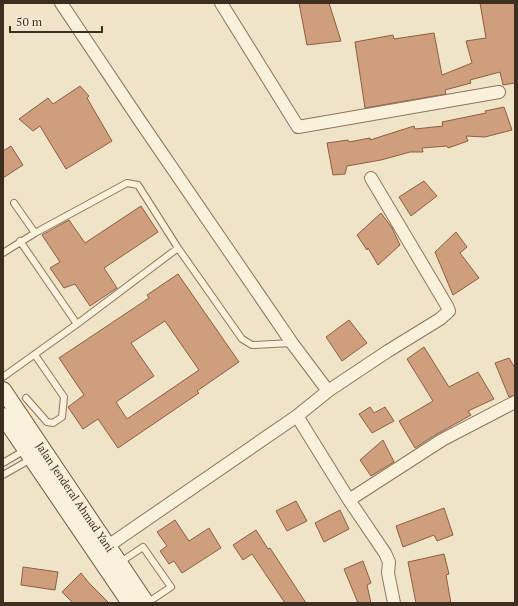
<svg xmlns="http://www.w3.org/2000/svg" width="518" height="606" viewBox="0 0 518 606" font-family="'PT Serif',serif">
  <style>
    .building { fill: #cf9f7d; stroke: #8d5f41; fill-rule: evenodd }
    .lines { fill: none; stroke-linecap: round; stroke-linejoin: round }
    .lane-casing { stroke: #8d765c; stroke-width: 8 }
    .street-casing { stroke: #8d765c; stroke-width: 14 }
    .secondary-casing { stroke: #6f573f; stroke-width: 18 }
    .lane { stroke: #faf1dc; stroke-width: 6 }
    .street { stroke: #faf1dc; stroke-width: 12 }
    .secondary { stroke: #faf1dc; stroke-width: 16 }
    .labels { text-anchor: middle; stroke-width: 3; stroke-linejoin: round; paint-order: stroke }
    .street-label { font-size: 11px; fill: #3d2e20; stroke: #f7eed8 }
  </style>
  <rect width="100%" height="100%" fill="#f0e4c8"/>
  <path class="building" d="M 299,3 L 329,3 L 341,41 L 307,45 Z
    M 480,3 L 515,3 L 515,83 L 503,85 L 500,72 L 470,80 L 471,83 L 445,90 L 446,94 L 365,108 L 355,42 L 393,35 L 394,39 L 434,33 L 442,75 L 472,63 L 466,41 L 486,38 Z
    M 80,86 L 89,96 L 87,98 L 112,141 L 66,169 L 40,126 L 33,131 L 19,119 L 48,98 L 53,104 Z
    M 504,107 L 512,130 L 485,137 L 466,136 L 468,141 L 448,148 L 447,146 L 422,148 L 423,152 L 410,152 L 381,160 L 347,166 L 345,174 L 333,175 L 327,143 L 348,140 L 349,142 L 370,138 L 370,140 L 414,126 L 415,129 L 443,126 L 442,122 L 486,113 L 485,111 Z
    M 11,146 L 23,165 L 3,178 L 3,151 Z
    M 424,181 L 437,196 L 411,216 L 399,197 Z
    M 141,206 L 158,232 L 104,268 L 117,288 L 90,306 L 75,284 L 64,288 L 50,268 L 60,262 L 42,235 L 69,220 L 85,243 Z
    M 381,213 L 392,228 L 400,245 L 378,265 L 368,248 L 367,250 L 357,235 Z
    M 456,232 L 467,247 L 460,253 L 479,278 L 453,295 L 435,252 Z
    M 178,274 L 239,362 L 197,391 L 199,393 L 118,448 L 98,419 L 83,429 L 68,407 L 84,395 L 59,358 L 149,298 L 147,295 ZM 165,321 L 199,370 L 127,419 L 116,402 L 154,376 L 131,343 Z
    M 349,320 L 367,343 L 342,361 L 326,337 Z
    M 424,347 L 449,387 L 478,372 L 494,399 L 468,411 L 471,415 L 432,437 L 415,448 L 399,421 L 433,401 L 407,359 Z
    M 509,358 L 515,368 L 515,395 L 509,397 L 495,363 Z
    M 370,407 L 374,413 L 385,407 L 394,421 L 372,433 L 359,414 Z
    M 383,440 L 394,462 L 371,476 L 360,460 Z
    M 296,501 L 307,521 L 287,531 L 276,511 Z
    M 444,508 L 453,535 L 437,541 L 434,535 L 403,547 L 396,526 Z
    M 340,510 L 349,529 L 324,542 L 315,523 Z
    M 175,520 L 189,541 L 209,528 L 221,548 L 182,573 L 174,561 L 169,564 L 160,551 L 167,546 L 157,532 Z
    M 256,530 L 268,549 L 270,548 L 306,603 L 285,603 L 252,554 L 243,560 L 233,545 Z
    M 444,554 L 449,574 L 446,575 L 451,603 L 416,603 L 408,562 Z
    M 363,561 L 371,583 L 367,585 L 371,603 L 358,603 L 344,569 Z
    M 23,567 L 58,572 L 55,590 L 21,585 Z
    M 81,573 L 89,583 L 109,603 L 73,603 L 62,592 Z"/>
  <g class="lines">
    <g class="lane-casing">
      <path id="lane" d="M 14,203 L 35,233
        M 20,241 L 77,324
        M 3,253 L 35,233 L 127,183 L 138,185 L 178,248 L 242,339 L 252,345 L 292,343
        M 3,377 L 77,324 L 178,248
        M 26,398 L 47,422 L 53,423 L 62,417 L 64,397 L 35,355
        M 3,463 L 25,450
        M 3,475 L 31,459
        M 119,563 L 143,547 L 171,587 L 147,603"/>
    </g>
    <g class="street-casing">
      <path id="street" d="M 61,3 L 140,121 L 292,343 L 328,391 L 297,416 L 108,546
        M 221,3 L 298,127 L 499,92
        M 328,391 L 388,351 L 440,319 L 449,311 L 447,306 L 371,178
        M 297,416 L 349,500 L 442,440 L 515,402
        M 349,500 L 385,553 L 389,562 L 388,573 L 394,603"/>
    </g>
    <g class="secondary-casing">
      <path id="secondary" d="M 3,390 L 146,603
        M 3,416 L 130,603"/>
    </g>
    <use href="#lane" class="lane"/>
    <use href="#street" class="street"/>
    <use href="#secondary" class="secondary"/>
  </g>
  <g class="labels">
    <g class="street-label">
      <text transform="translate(75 497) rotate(56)" y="4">Jalan Jenderal Ahmad Yani</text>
    </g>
  </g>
  <rect width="518" height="606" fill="none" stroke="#3d2e20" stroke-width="8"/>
  <path d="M10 26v6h92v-6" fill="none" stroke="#3d2e20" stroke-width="2"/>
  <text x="16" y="26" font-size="12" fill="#3d2e20" stroke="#f7eed8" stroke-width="3" paint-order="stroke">50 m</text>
</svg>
